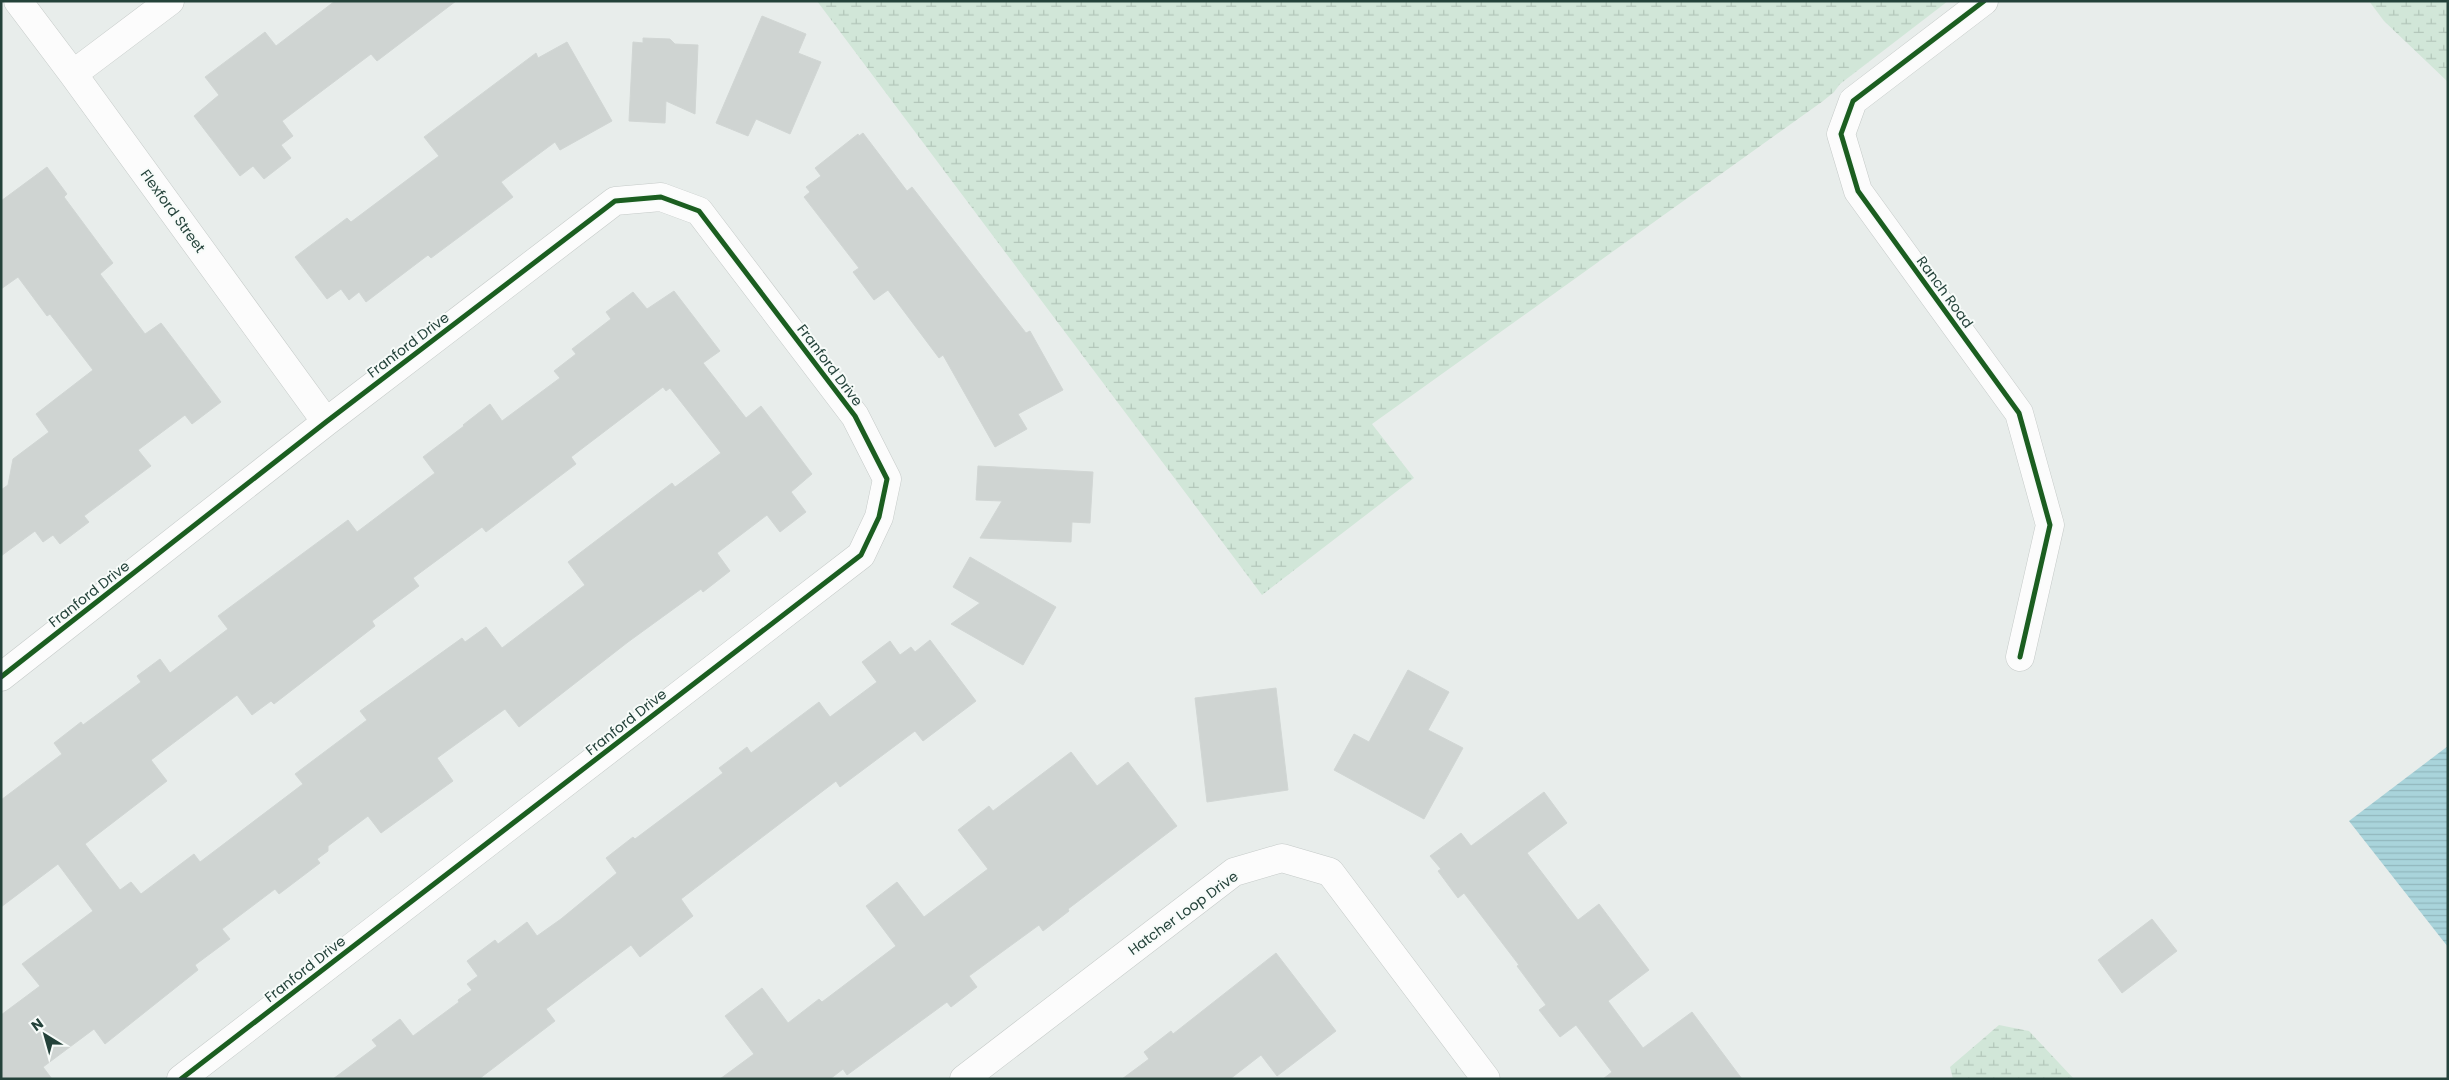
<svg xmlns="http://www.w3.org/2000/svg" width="2449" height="1080" viewBox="0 0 2449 1080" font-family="Poppins,sans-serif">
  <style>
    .wetland { fill: url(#wetland-marsh) }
    .water { fill: url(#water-rules) }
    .building { fill: #cfd4d2; stroke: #d1d6d4; fill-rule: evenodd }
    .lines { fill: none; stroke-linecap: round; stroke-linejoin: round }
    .minor-casing { stroke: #c5cac8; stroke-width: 29 }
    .minor { stroke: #fcfcfc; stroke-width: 28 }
    .cycleway-casing { stroke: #f7fbf9; stroke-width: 8 }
    .cycleway { stroke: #1b5e20; stroke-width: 5 }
    .labels { text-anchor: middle; stroke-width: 4; stroke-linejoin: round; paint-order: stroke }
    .street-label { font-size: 14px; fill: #24423a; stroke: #f7fbf9 }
  </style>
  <defs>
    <pattern id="wetland-marsh" width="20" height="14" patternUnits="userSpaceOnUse" patternTransform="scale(1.25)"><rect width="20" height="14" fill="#d1e6d8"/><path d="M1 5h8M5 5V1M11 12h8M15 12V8" fill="none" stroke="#b3c6ba"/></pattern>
    <pattern id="water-rules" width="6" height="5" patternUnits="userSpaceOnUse" patternTransform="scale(1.25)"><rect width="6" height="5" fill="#a9d4db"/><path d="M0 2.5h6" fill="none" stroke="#91b7bd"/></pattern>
  </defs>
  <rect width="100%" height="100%" fill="#e8edeb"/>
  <path class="wetland" d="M 817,1 L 1948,1 L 1840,84 L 1834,92 L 1823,101 L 1372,424 L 1414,478 L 1262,595 Z
    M 2369,1 L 2448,1 L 2448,82 L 2384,21 Z
    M 1999,1025 L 2029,1031 L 2074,1079 L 1953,1079 L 1950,1067 Z"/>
  <path class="water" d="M 2448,746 L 2448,947 L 2349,821 Z"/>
  <path class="building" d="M 335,1 L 456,1 L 377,61 L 371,54 L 282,121 L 293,136 L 281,145 L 291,158 L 264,179 L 253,166 L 240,176 L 194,116 L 219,95 L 205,77 L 265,32 L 276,46 Z
    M 762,16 L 806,34 L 798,53 L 821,62 L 790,134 L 756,119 L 748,136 L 716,123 Z
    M 643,38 L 670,39 L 675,44 L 698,45 L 695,114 L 666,101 L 665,123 L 629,121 L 633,42 L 643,43 Z
    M 567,42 L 612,121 L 560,150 L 555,142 L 501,182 L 513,197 L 431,258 L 428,255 L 366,302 L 359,292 L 349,300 L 341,289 L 327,299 L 295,257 L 347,218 L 351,222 L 439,156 L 424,137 L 536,53 L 538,58 Z
    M 863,133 L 907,191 L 912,187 L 1026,333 L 1030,331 L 1063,390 L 1018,414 L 1027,429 L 995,447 L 943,355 L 939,358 L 888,290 L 874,300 L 853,272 L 859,268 L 804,197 L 810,192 L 806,187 L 821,176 L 815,168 L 858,134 L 859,136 Z
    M 47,167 L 67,194 L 64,197 L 113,263 L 100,274 L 145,334 L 161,323 L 221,402 L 192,424 L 185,415 L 138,450 L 151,466 L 84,516 L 89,522 L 60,544 L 53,535 L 43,542 L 35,531 L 1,556 L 1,490 L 8,485 L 13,459 L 49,432 L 36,414 L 93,370 L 50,314 L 47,316 L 18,277 L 1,289 L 1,201 Z
    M 674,291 L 720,351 L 703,363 L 746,418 L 761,406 L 812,474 L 791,492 L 806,512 L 780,532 L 767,515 L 717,553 L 730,571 L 703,592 L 701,589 L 628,642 L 519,727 L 505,709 L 437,758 L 453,781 L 381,833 L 368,816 L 328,846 L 328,851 L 317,859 L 320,863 L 279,894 L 275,889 L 222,929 L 230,939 L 195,965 L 198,970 L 105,1044 L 94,1029 L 43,1067 L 52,1079 L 1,1079 L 1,1015 L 40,986 L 22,964 L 93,911 L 58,864 L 1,907 L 1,800 L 62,754 L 54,743 L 81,722 L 83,725 L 141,682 L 137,676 L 160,659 L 170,673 L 228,629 L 218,616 L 348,520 L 357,532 L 435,473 L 423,457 L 464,426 L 463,425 L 490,404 L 502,421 L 560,378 L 554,371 L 576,354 L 572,349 L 611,319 L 606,312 L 633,292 L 647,309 ZM 663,387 L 666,391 L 670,388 L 721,453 L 675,487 L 672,483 L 568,562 L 585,585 L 502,648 L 486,627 L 465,642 L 462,638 L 360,711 L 367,720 L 295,774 L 303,784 L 200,862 L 194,854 L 141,894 L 131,882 L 120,890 L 85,844 L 167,781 L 151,760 L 237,695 L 252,715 L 271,701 L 274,704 L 375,626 L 372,621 L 419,586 L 413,578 L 482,527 L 486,532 L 576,464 L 571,457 Z
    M 978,466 L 1093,472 L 1090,523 L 1072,522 L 1071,542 L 980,538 L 1002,501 L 976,500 Z
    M 970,557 L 1056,607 L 1023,665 L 951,624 L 980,603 L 953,587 Z
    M 930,640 L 976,701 L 923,741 L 915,731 L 840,787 L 836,781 L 790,816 L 681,899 L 693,916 L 640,957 L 631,945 L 546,1009 L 555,1021 L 479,1079 L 333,1079 L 377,1046 L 372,1040 L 400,1019 L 413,1036 L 459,1002 L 458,1000 L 472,990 L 467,984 L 478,976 L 467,961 L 495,940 L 498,944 L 527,922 L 537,936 L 561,919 L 617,873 L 606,858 L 633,837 L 635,839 L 723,773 L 719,768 L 747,747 L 751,753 L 819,702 L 830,717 L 877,682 L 862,662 L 890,641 L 900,655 L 911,647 L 915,652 Z
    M 1408,670 L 1449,692 L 1428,730 L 1463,748 L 1424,819 L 1334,770 L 1354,734 L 1369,742 Z
    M 1276,688 L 1288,790 L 1207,802 L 1195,698 Z
    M 1071,752 L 1097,786 L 1128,762 L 1177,826 L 1068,909 L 1069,911 L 1043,931 L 1039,925 L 969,976 L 977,987 L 951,1007 L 947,1002 L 847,1075 L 843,1069 L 830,1079 L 720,1079 L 754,1054 L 725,1016 L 762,988 L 788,1023 L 819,999 L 822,1002 L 896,946 L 866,906 L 897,882 L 924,917 L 988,869 L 958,830 L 989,806 L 993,811 Z
    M 1544,792 L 1567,823 L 1527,853 L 1578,920 L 1599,904 L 1649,970 L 1608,1001 L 1643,1048 L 1692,1012 L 1742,1079 L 1603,1079 L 1612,1072 L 1576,1025 L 1560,1037 L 1539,1010 L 1546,1005 L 1517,966 L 1519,965 L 1464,893 L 1458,898 L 1438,871 L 1441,869 L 1430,856 L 1461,833 L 1471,846 Z
    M 2152,919 L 2177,951 L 2122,993 L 2098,960 Z
    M 1276,953 L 1336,1031 L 1277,1076 L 1261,1055 L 1230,1079 L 1122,1079 L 1149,1059 L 1144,1052 L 1171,1031 L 1173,1034 Z"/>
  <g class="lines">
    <g class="minor-casing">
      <path id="minor" d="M 18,1 L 73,74 L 326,422
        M 1984,1 L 1853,101 L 1841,134 L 1858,191 L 2019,413 L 2050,525 L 2020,657
        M 73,74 L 170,1
        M 1,677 L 326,422 L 615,201 L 661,197 L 699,211 L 855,416 L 887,479 L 879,517 L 861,555 L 181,1079
        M 964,1079 L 1234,872 L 1282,858 L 1330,872 L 1486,1079"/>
    </g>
    <use href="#minor" class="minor"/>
    <g class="cycleway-casing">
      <path id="cycleway" d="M 1984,1 L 1853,101 L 1841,134 L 1858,191 L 2019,413 L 2050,525 L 2020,657
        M 1,677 L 326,422 L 615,201 L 661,197 L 699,211 L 855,416 L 887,479 L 879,517 L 861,555 L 181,1079"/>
    </g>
    <use href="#cycleway" class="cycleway"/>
  </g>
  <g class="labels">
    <g class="street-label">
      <text transform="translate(173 211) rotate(54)" y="5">Flexford Street</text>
      <text transform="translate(1945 292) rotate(54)" y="5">Ranch Road</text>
      <text transform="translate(408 345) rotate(-37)" y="5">Franford Drive</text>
      <text transform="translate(830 365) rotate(53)" y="5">Franford Drive</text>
      <text transform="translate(89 594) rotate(-38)" y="5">Franford Drive</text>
      <text transform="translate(626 722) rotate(-38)" y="5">Franford Drive</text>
      <text transform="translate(1183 913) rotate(-36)" y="5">Hatcher Loop Drive</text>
      <text transform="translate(305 969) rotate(-38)" y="5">Franford Drive</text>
    </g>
  </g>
  <rect width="2449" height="1080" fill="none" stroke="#24423a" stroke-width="5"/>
  <g transform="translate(45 1035) rotate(323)" stroke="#f7fbf9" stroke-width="4" paint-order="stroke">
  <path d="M0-4L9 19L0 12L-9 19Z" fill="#24423a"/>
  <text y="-8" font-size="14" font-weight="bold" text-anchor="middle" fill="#24423a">N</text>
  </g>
</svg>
